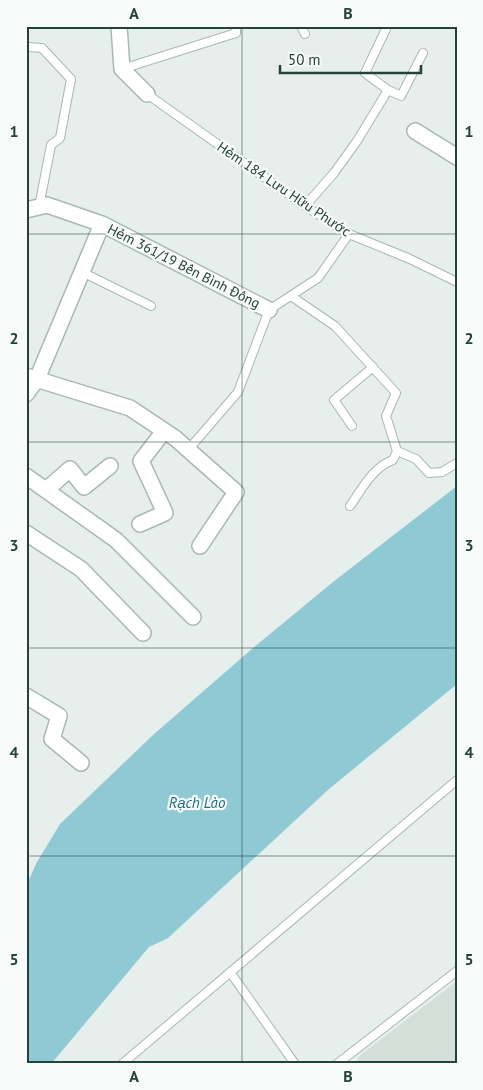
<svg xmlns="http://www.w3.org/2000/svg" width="483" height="1090" viewBox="0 0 483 1090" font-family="'PT Sans',sans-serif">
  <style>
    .built { fill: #d4dfda }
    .water { fill: #8ec9d4 }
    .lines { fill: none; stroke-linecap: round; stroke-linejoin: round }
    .service-casing { stroke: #a8b8b2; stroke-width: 10 }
    .minor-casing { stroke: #a8b8b2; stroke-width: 18 }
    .service { stroke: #fff; stroke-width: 8 }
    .minor { stroke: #fff; stroke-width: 15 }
    .grid { fill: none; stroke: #24423a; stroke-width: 1; stroke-opacity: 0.55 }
    .labels { text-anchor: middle; stroke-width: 4.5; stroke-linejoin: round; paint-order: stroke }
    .street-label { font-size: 14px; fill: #24423a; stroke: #f7fbf9 }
    .water-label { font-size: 15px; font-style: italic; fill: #1c6f80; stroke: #f7fbf9 }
    .neatline { fill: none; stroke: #24423a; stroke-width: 2 }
    .grid-label { font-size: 16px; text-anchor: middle; font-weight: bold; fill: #24423a }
  </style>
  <rect width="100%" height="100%" fill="#e6efeb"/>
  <path class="built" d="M 457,981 L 457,1064 L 357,1064 L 358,1057 Z"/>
  <path class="water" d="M 457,486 L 457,684 L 329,789 L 168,938 L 149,947 L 51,1064 L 26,1064 L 26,886 L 37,862 L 60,824 L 153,735 L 253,648 L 333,582 Z"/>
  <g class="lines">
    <g class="service-casing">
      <path id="service" d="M 301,26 L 305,34
        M 386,29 L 365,73 L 388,90
        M 28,47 L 42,48 L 71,79 L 60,138 L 51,145 L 39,207
        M 122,69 L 236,33 L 236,26
        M 147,94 L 305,206 L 349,234 L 410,259 L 457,282
        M 305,206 L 334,173 L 357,141 L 388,90 L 401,96 L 423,53
        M 82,272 L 151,306
        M 291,296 L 335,326 L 396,393 L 386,416 L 397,451 L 393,460 C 373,467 362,489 350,506
        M 352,426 L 334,400 L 373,367
        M 188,450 L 238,392 L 269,310 L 318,278 L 349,234
        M 397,451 L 416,459 L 429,473 L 442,472 L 457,463
        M 230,972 L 295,1064
        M 122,1064 L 457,780
        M 337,1064 L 457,971"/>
    </g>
    <g class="minor-casing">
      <path id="minor" d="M 119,26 L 122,69 L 147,94
        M 415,131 L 457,157
        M 26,210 L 47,205 L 102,224 L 269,310
        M 26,376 L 130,408 L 175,438 L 236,492 L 200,546
        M 26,394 L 37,379 L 102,224
        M 26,476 L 116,540 L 193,617
        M 46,490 L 70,469 L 84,487 L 110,466
        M 140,524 L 165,513 L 141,461 L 164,431
        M 26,533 L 81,569 L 143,633
        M 26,696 L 59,716 L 52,739 L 81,763"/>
    </g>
    <use href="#service" class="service"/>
    <use href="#minor" class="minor"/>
  </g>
  <path class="grid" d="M 242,26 L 242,1064M 26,234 L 457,234M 26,442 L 457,442M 26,648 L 457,648M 26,856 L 457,856"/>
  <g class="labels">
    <g class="street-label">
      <text transform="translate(284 189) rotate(34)" y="5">Hẻm 184 Lưu Hữu Phước</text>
      <text transform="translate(184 266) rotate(27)" y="5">Hẻm 361/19 Bến Bình Đông</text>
    </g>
    <g class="water-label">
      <text x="197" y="808">Rạch Lào</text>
    </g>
  </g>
  <rect width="483" height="1090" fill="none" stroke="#f7fbf9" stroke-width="55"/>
  <path d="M280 65v8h141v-8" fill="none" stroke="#24423a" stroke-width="2.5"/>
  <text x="288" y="65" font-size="15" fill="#24423a" stroke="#f7fbf9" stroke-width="4" paint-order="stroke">50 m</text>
  <rect x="28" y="28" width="428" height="1034" class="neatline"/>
  <g class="grid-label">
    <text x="134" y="19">A</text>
    <text x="348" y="19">B</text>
    <text x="14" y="137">1</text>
    <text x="469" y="137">1</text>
    <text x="14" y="344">2</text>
    <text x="469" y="344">2</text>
    <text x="14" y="551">3</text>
    <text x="469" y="551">3</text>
    <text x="14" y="758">4</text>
    <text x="469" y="758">4</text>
    <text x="14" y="965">5</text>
    <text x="469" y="965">5</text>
    <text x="134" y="1082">A</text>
    <text x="348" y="1082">B</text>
  </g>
</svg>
